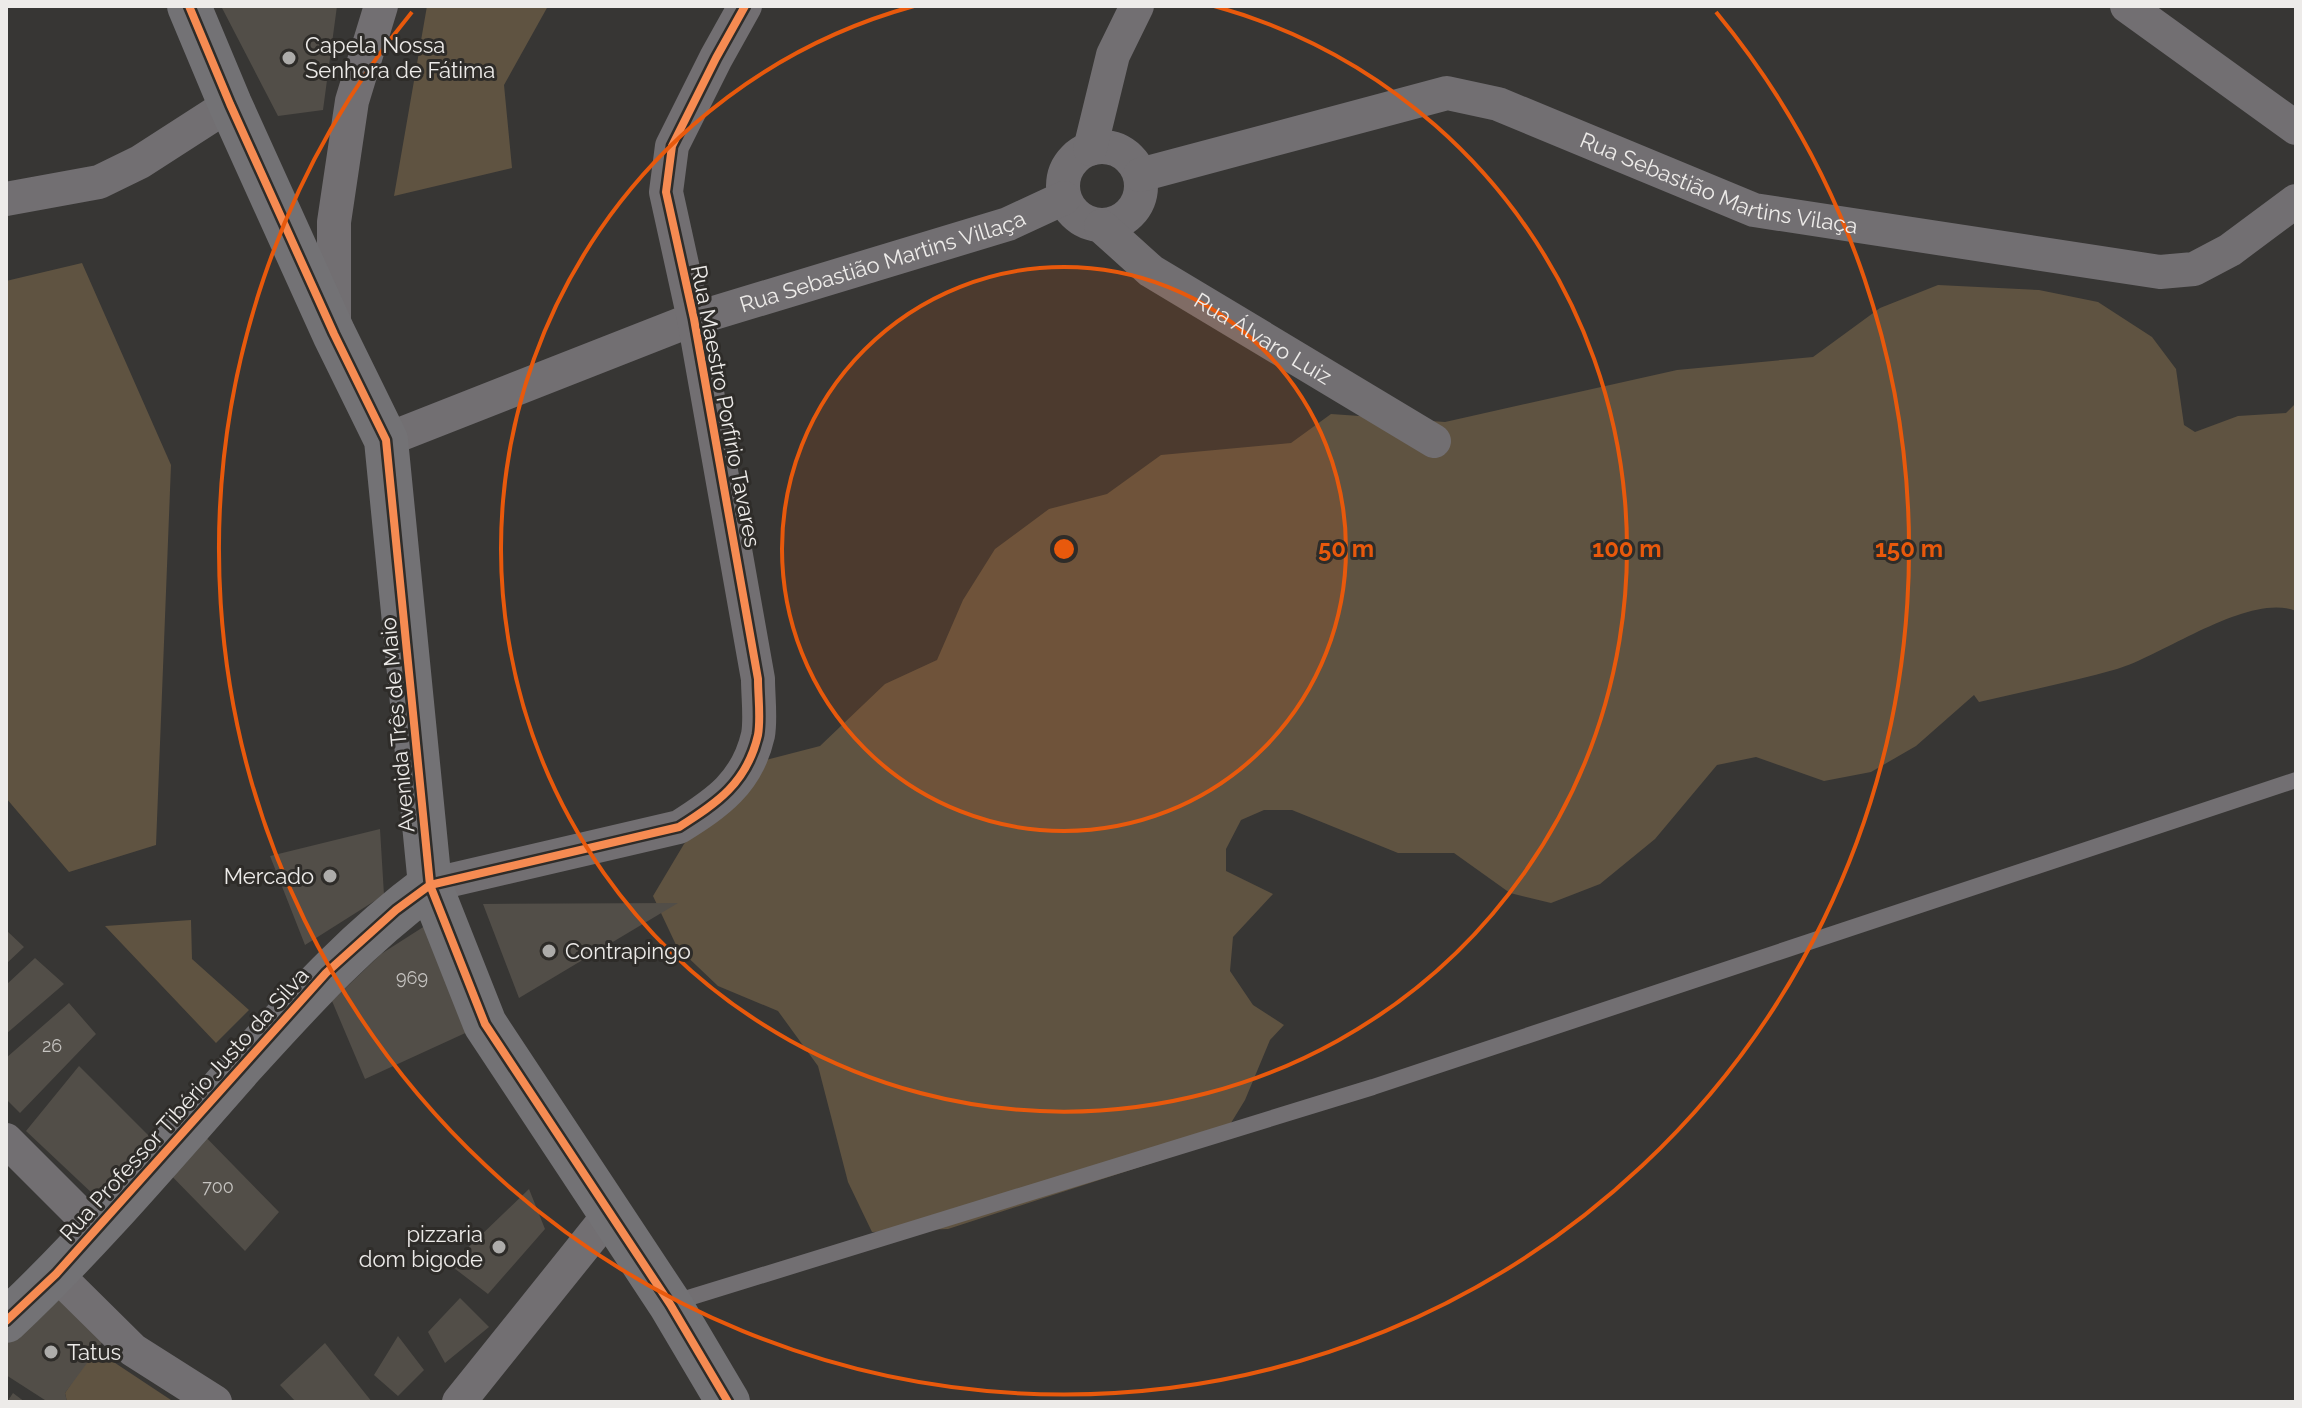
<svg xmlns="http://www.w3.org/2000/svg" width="2302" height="1408" viewBox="0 0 2302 1408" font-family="Raleway,sans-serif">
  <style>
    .green { fill: #5f5341 }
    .building { fill: #524e48 }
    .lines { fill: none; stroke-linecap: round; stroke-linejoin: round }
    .lane { stroke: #726f72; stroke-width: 16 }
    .street { stroke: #726f72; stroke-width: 34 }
    .secondary { stroke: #737275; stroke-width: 44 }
    .cycleway-casing { stroke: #2e2c29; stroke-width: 13 }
    .cycleway { stroke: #f68b52; stroke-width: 8 }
    .ring { fill: none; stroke: #e8590c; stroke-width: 4 }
    .poi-dot { fill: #adacaa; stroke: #2e2c29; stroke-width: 3 }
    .labels { text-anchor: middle; stroke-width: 6; stroke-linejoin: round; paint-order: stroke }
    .number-label { font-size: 18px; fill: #c6c4c1 }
    .poi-label { font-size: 22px; fill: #edebe9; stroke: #2e2c29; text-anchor: start }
    .street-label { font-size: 22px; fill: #edebe9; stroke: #2e2c29 }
    .centre { fill: #e8590c; stroke: #2e2c29; stroke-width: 4 }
    .ring-label { font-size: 24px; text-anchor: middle; font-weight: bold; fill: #e8590c; stroke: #2e2c29; stroke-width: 6; stroke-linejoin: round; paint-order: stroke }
  </style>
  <rect width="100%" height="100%" fill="#373634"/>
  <path class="green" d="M 427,6 L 548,6 L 504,85 L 512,168 L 394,196 Z
    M 82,263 L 171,465 L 156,845 L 69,872 L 6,798 L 6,281 Z
    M 1938,285 L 2039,290 L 2098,302 L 2152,337 L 2176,369 L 2184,425 L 2195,432 L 2238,416 L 2286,413 L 2296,403 L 2296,611 C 2249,592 2164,655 2117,669 C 2072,682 2025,691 1979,702 L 1974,695 L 1916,746 L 1871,772 L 1824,781 L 1756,757 L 1717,765 L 1655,839 L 1600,884 L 1551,903 L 1510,893 L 1454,853 L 1398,853 L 1292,810 L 1264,810 L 1241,820 L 1226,849 L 1226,871 L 1273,894 L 1233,937 L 1230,971 L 1253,1005 L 1284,1025 L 1270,1040 L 1245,1100 L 1220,1141 L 948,1229 L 872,1232 L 848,1182 L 818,1066 L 778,1011 L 718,986 L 677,947 L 653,896 L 684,844 L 762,761 L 820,746 L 885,684 L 937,660 L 963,600 L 995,549 L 1049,509 L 1107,494 L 1161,455 L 1291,443 L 1331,414 L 1445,422 L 1677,370 L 1813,357 L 1880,308 Z
    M 191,920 L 192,959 L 249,1010 L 216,1043 L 105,926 Z
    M 94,1349 L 174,1402 L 67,1402 L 65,1393 Z"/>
  <path class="building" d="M 221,6 L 337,6 L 323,110 L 278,116 Z
    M 380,829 L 384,895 L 305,945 L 270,856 Z
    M 678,903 L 519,998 L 483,904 Z
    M 442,915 L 485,1024 L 365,1079 L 332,1001 L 381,954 Z
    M 6,930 L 24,947 L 6,964 Z
    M 35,958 L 64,984 L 6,1034 L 6,985 Z
    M 69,1003 L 96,1034 L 20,1113 L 6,1099 L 6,1058 Z
    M 79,1066 L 151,1138 L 94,1195 L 26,1131 Z
    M 192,1123 L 279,1212 L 245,1251 L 157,1161 Z
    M 529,1189 L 545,1229 L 488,1294 L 450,1265 Z
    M 56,1274 L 112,1329 L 65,1393 L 67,1402 L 48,1402 L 6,1375 L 6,1321 Z
    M 460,1298 L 489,1327 L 445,1363 L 428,1332 Z
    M 398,1336 L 424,1370 L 398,1396 L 374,1375 Z
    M 325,1343 L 372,1402 L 296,1402 L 280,1385 Z
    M 13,1393 L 25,1402 L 7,1402 Z"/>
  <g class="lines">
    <path class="lane" d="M 672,1303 L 1373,1087 L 2296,780"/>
    <g class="street">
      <path d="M 2127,6 L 2296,128"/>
      <circle cx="1102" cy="186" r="39"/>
      <path d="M 1090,149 L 1113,55 L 1137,6"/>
      <path id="s1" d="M 1140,175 L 1447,93 L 1498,104 L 1754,210 L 2160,272 L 2194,269 L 2230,250 L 2296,201"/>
      <path d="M 6,199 L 99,182 L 140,162 L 230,104"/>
      <path id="s2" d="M 1101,226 L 1151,271 L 1434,441"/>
      <path d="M 334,328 L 334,222 L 352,101 L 381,6"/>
      <path id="s3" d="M 386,440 L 694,319 L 1008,224 L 1064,198"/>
      <path d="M 430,885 L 679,827 C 717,803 747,783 758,735 C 761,718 758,697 758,679 L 694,319 L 666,192 L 672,146 L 716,58 L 745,6"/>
      <path d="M 6,1140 L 95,1229"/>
      <path d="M 56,1274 L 133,1350 L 215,1402"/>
      <path d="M 459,1402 L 609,1215"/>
    </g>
    <path class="secondary" d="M 189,6 L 230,104 L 334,334 L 386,440 L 430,885 L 485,1024 L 670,1304 L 728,1402
      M 6,1321 C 90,1242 165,1153 242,1066 C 303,999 357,939 430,885"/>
    <g class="cycleway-casing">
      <path id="cycleway" d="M 189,6 L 230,104 L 334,334 L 386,440 L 430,885 L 485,1024 L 670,1304 L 728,1402
        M 6,1321 L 56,1274 L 326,973 L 396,910 L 430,885 L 679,827 C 717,803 747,783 758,735 C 761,718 758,697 758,679 L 694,319 L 666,192 L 672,146 L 716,58 L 745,6"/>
    </g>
    <use href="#cycleway" class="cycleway"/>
  </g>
  <circle cx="1064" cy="549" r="282" fill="#e8590c" fill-opacity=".12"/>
  <g class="ring">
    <circle cx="1064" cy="549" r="282"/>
    <path d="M1214 6A563 563 0 1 1 914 6"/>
    <path d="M1716 12A845 845 0 1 1 412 12"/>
  </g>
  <g class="poi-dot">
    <circle cx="289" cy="58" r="8"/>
    <circle cx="330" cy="876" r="8"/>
    <circle cx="549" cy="951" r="8"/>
    <circle cx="499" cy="1247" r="8"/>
    <circle cx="51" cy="1352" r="8"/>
  </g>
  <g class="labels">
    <g class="number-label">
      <text x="412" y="984">969</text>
      <text x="52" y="1052">26</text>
      <text x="218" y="1193">700</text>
    </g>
    <g class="poi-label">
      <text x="305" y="53">Capela Nossa<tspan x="305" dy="25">Senhora de Fátima</tspan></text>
      <text x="314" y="884" text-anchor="end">Mercado</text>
      <text x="565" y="959">Contrapingo</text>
      <text x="483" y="1242" text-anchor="end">pizzaria<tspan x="483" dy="25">dom bigode</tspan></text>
      <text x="67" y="1360">Tatus</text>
    </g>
    <g class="street-label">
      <text dy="8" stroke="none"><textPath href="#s1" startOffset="606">Rua Sebastião Martins Vilaça</textPath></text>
      <text dy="8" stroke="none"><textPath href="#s3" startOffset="528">Rua Sebastião Martins Villaça</textPath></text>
      <text dy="8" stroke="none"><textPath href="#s2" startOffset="198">Rua Álvaro Luiz</textPath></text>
      <text transform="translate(726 406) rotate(79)" y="8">Rua Maestro Porfírio Tavares</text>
      <text transform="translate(397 725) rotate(-95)" y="8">Avenida Três de Maio</text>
      <text transform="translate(184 1104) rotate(-48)" y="8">Rua Professor Tibério Justo da Silva</text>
    </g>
  </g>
  <circle cx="1064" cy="549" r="12" class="centre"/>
  <g class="ring-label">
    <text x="1346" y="557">50 m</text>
    <text x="1627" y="557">100 m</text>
    <text x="1909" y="557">150 m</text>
  </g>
  <rect width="2302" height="1408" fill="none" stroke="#edebe9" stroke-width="16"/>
</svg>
